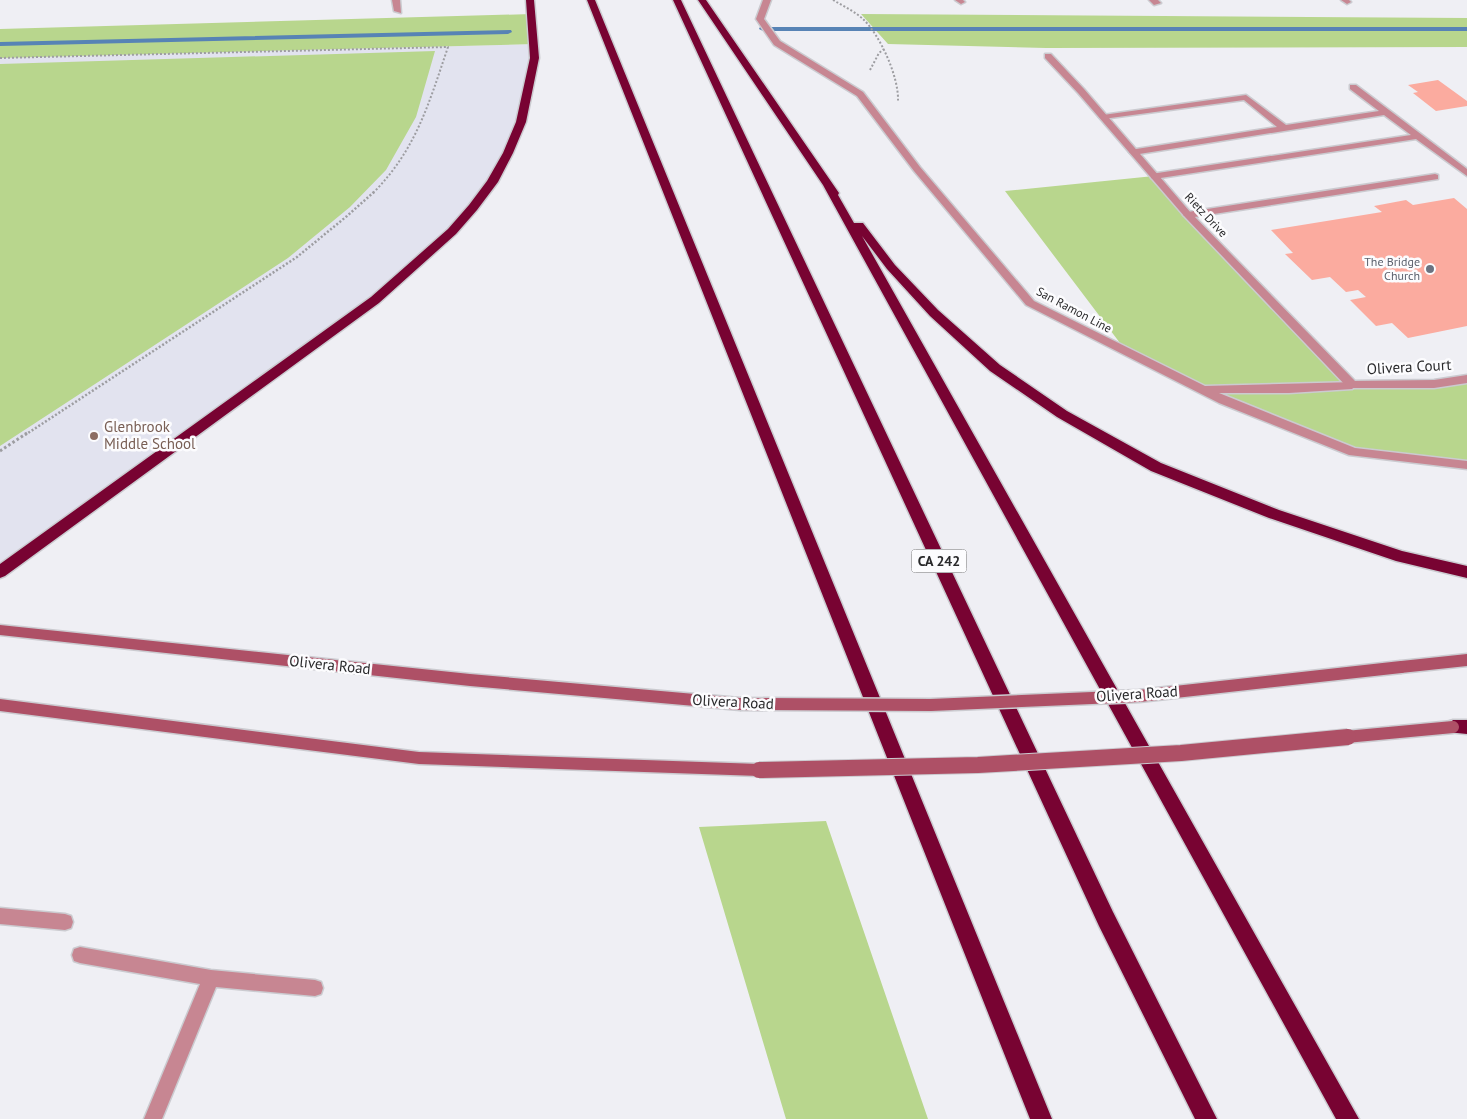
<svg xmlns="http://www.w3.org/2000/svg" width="1467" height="1119" viewBox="0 0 1467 1119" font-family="'PT Sans',sans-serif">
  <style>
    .built { fill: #e2e3ef }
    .green { fill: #b8d68d }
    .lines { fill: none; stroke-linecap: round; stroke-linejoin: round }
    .stream { fill: #5783b5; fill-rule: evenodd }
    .building { fill: #fbab9f }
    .lane-casing { stroke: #cbcbd0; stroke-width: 3 }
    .street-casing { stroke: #cbcbd0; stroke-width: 3 }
    .secondary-casing { stroke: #cbcbd0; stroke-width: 3 }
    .highway-casing { stroke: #cbcbd0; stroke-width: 3 }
    .path-far2 { stroke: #9d9da1; stroke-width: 2; stroke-dasharray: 2 2; stroke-linecap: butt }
    .path-far1 { stroke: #9d9da1; stroke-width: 2.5; stroke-dasharray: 2 2; stroke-linecap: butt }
    .path { stroke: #9d9da1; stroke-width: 3; stroke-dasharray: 2.5 2.5; stroke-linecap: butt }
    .lane { fill: #c78692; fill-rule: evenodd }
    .street { fill: #c78692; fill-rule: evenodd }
    .secondary { fill: #ae5066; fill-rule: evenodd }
    .highway { fill: #780332; fill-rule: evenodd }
    .secondary-bridge-far1-casing { stroke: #cbcbd0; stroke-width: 15; stroke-linecap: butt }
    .secondary-bridge-casing { stroke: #cbcbd0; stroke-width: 18; stroke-linecap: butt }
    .secondary-bridge-far1 { stroke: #ae5066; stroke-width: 12 }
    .secondary-bridge { stroke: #ae5066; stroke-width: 16 }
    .worship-dot { fill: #6b7280; stroke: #fcfcfe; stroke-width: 2 }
    .education-dot { fill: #8d6e63; stroke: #fcfcfe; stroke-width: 2 }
    .labels { text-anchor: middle; stroke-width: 5; stroke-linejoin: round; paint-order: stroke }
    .far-street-label { font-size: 12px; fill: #29292b; stroke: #fcfcfe }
    .far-worship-label { font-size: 12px; fill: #5b616d; stroke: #fcfcfe; text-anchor: end }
    .shield { fill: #fcfcfe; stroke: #68686a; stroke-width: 1 }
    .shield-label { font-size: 14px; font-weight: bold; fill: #29292b }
    .street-label { font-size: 15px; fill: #29292b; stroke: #fcfcfe }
    .education-label { font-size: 15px; fill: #785e54; stroke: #fcfcfe; text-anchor: start }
  </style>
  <rect width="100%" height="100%" fill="#efeff4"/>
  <path class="built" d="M 534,44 L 510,153 L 434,250 L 0,572 L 0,58 Z"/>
  <path class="green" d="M 532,14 L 534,44 L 0,58 L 0,29 Z
    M 861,14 L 1467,18 L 1467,47 L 1046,48 L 888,44 Z
    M 435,51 L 416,117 L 386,170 L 350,207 L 288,258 L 0,446 L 0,64 Z
    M 1154,176 L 1352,385 L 1467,379 L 1467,465 L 1353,452 L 1203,390 L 1126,351 L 1005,191 Z
    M 826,821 L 928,1119 L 786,1119 L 699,827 Z"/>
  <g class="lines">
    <path class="stream" d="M 760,27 L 1467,27 L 1467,31 L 763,31 L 759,29 Z
      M 511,30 L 512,32 L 508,34 L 0,46 L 0,42 Z"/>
  </g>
  <path class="building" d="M 1438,80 L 1467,101 L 1467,106 L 1436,111 L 1413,93 L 1418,92 L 1408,85 Z
    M 1454,198 L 1467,209 L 1467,326 L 1408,338 L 1392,323 L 1376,326 L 1350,300 L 1366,297 L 1358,290 L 1346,292 L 1330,277 L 1312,280 L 1285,254 L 1293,253 L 1271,230 L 1382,212 L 1374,206 L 1406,200 L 1413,205 Z"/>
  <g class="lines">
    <g class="lane-casing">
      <path id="lane" d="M 763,0 L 771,0 L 764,19 L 780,41 L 863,92 L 920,167 L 1034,301 L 1205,386 L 1356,382 L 1357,385 L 1352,389 L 1289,393 L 1219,393 L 1355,448 L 1467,461 L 1467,469 L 1349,455 L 1219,403 L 1026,305 L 914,171 L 857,96 L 774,45 L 756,19 Z
        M 1350,85 L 1356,85 L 1467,169 L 1467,176 L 1416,139 L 1154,179 L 1151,178 L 1151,174 L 1411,135 L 1384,115 L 1133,155 L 1129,152 L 1130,150 L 1277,127 L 1244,100 L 1103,119 L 1099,117 L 1103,115 L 1246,95 L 1286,125 L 1379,111 L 1350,89 Z
        M 1435,174 L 1438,175 L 1438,179 L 1188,218 L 1183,215 L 1188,212 Z
        M 0,908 L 65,914 L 71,916 L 73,922 L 71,928 L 65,930 L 0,924 Z
        M 80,947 L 211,970 L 315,980 L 321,982 L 323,988 L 321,994 L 315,996 L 216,987 L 162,1119 L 144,1119 L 200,984 L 80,963 L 74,961 L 72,955 L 74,949 Z"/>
    </g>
    <g class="street-casing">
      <path id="street" d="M 392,0 L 400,0 L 401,13 L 394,11 Z
        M 955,0 L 963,0 L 965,2 L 961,4 Z
        M 1149,0 L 1158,0 L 1161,3 L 1154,5 Z
        M 1341,0 L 1349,0 L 1351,2 L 1347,4 Z
        M 1045,54 L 1051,54 L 1084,89 L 1191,213 L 1355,381 L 1434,380 L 1467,375 L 1467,383 L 1434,388 L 1348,388 L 1185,217 L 1078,93 L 1045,58 Z"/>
    </g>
    <g class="secondary-casing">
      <path id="secondary" d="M 0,625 L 470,674 L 740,698 L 745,700 L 747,704 L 745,708 L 740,710 L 470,686 L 0,635 Z
        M 1467,654 L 1467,666 L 1401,673 L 1396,671 L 1394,667 L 1396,663 L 1401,661 Z
        M 0,699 L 419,752 L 759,764 L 764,765 L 766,770 L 764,775 L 759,776 L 419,764 L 0,711 Z"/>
    </g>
    <g class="highway-casing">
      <path id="highway" d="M 526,0 L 534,0 L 539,58 L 526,122 L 513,153 L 498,182 L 477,210 L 456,234 L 379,303 L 5,576 L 0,578 L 0,564 L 371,297 L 448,229 L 469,205 L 487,181 L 503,153 L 516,122 L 530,58 Z
        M 587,0 L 595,0 L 1052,1119 L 1030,1119 Z
        M 673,0 L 681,0 L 1113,912 L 1217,1119 L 1195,1119 L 1099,926 Z
        M 698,0 L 706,0 L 839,193 L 838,195 L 854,223 L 863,223 L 895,265 L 938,310 L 1000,365 L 1067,411 L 1161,463 L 1279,510 L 1402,551 L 1467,566 L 1467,578 L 1396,561 L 1269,518 L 1151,471 L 1057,417 L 990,371 L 930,316 L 887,269 L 862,236 L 1359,1119 L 1336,1119 L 823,185 Z
        M 1453,720 L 1467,720 L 1467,734 L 1447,732 L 1445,727 L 1447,722 Z"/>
    </g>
    <path class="path-far2" d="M 833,0 C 843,6 854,11 863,19 C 880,35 899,77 898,101
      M 0,58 L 448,47 C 429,103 416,150 373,193
      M 870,70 L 879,53 L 884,49"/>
    <path class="path-far1" d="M 25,435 L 297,257 L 347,216 L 374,192"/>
    <path class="path" d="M 0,451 L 27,433"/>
    <use href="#lane" class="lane"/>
    <use href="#street" class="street"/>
    <use href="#secondary" class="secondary"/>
    <use href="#highway" class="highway"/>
    <g class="secondary-bridge-far1-casing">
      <path id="secondary-bridge-far1" d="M 740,704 L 931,705 L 1139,696 L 1401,667
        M 1335,738 L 1453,727"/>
    </g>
    <g class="secondary-bridge-casing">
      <path id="secondary-bridge" d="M 759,770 L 978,765 L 1181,753 L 1348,737"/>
    </g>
    <use href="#secondary-bridge-far1" class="secondary-bridge-far1"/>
    <use href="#secondary-bridge" class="secondary-bridge"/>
  </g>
  <circle class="worship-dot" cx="1430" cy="269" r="5"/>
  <circle class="education-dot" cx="94" cy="436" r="5"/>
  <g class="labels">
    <g class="far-street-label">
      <text transform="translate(1206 215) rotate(47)" y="4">Rietz Drive</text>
      <text transform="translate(1074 310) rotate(28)" y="4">San Ramon Line</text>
    </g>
    <g class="far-worship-label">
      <text x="1420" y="266">The Bridge<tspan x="1420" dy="14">Church</tspan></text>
    </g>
    <rect class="shield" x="911.5" y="549.5" width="55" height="23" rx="4"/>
    <g class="shield-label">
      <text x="939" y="566">CA 242</text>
    </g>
    <g class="street-label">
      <text transform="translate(1409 367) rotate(-3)" y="5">Olivera Court</text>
      <text transform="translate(330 665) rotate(6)" y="5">Olivera Road</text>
      <text transform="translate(1137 694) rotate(-4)" y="5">Olivera Road</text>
      <text transform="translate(733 702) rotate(3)" y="5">Olivera Road</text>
    </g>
    <g class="education-label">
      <text x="104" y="432">Glenbrook<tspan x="104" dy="17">Middle School</tspan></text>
    </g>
  </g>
</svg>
